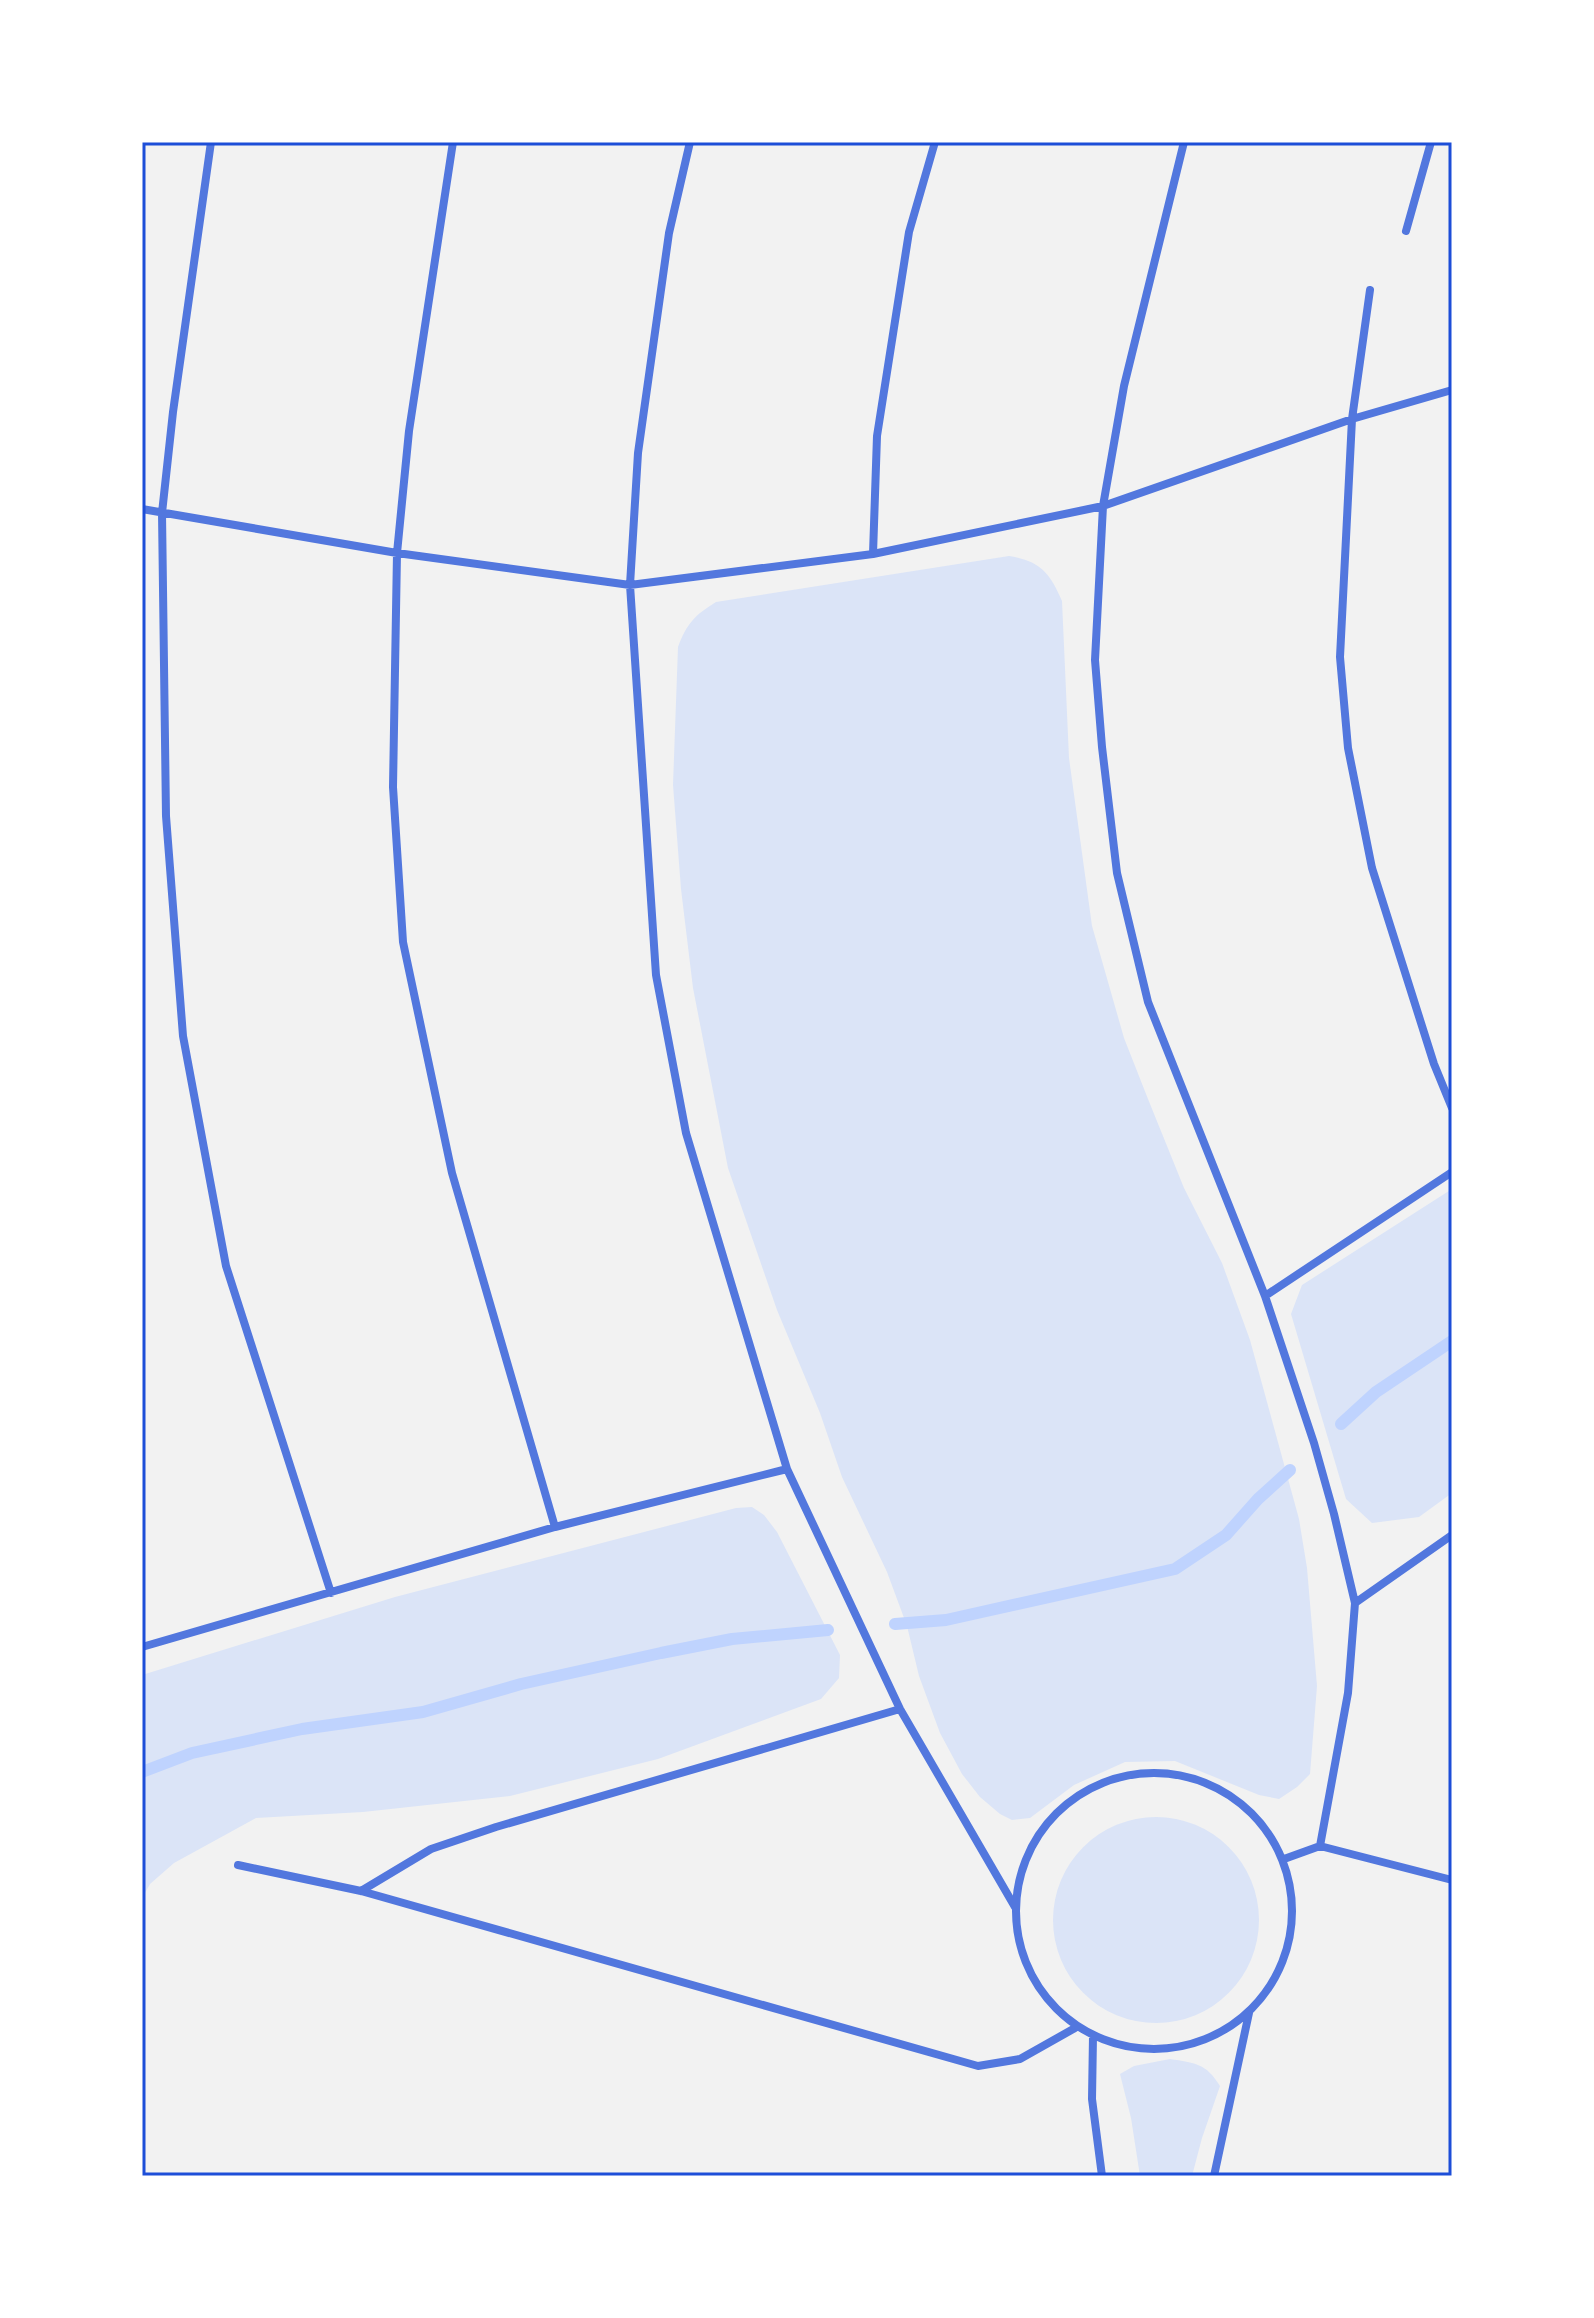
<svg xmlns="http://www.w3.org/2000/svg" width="1594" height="2318" viewBox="0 0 1594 2318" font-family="Overpass,sans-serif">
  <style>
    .green { fill: #dbe4f7 }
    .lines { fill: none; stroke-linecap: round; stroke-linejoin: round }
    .stream { stroke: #bfd3fe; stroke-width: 12 }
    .minor { stroke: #5277de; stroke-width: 8 }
    .neatline { fill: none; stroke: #1d4ed8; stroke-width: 3 }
  </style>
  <rect width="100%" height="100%" fill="#f2f2f2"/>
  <path class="green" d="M 1009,556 C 1040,561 1050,573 1062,601 L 1069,758 L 1092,926 L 1124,1038 L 1148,1099 L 1184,1188 L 1222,1263 L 1250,1340 L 1299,1519 L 1307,1568 L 1317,1686 L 1310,1774 L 1297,1787 L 1279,1799 L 1259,1795 L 1175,1761 L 1125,1762 L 1074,1785 L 1030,1818 L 1012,1820 L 1000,1814 L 980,1797 L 962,1774 L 940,1733 L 919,1676 L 907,1626 L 887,1572 L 842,1477 L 820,1413 L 777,1310 L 728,1168 L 693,988 L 681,889 L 673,785 L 678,647 C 687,623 695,615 716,602 Z
    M 1452,1189 L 1452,1493 L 1419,1517 L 1372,1523 L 1346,1499 L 1291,1314 L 1302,1285 Z
    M 752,1507 L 764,1515 L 777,1532 L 840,1655 L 839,1678 L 821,1699 L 658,1759 L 510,1796 L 363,1812 L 256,1818 L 174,1863 L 150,1884 L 142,1898 L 142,1675 L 395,1597 L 736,1508 Z
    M1053 1920a103 103 0 1 1 206 0a103 103 0 1 1-206 0Z
    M 1170,2059 C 1195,2063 1206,2063 1220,2086 L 1202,2138 L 1192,2176 L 1140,2176 L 1131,2118 L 1120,2074 L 1134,2066 Z"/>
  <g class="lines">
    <path class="stream" d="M 1341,1424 L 1376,1392 L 1452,1341
      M 895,1624 L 946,1620 L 1175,1569 L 1226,1535 L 1258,1499 L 1290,1470
      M 142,1772 L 192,1753 L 302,1729 L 423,1712 L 521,1684 L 661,1653 L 732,1639 L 828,1630"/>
    <path class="minor" d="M 211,142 L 173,412 L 162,513 L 166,816 L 183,1036 L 226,1266 L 331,1593
      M 453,142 L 409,431 L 397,553 L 393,787 L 403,942 L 452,1173 L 555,1527
      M 690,142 L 669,233 L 638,453 L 630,585 L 656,975 L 686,1133 L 787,1469 L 900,1709 L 1015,1907
      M 1184,142 L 1124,386 L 1103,506 L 1095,660 L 1102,747 L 1117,873 L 1148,1002 L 1265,1296 L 1314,1443 L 1334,1514 L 1355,1603 L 1348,1693 L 1320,1846
      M 1406,231 L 1431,142
      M 1370,290 L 1352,419 L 1340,657 L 1348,748 L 1372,868 L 1434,1064 L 1452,1108
      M 142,509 L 397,553 L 630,585 L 873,554 L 1103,506 L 1352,419 L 1452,390
      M 873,554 L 877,436 L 909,232 L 935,142
      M 1265,1296 L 1452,1172
      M 1355,1603 L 1452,1535
      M 142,1647 L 555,1527 L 787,1469
      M1016 1911a138 138 0 1 1 276 0a138 138 0 1 1-276 0Z
      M 1284,1859 L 1320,1846 L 1452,1880
      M 238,1865 L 361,1891 L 978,2066 L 1020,2059 L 1075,2028
      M 361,1891 L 431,1849 L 496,1827 L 900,1709
      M 1093,2036 L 1092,2099 L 1102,2176
      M 1214,2176 L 1249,2013"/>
  </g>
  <rect width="1594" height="2318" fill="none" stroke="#ffffff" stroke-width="288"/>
  <rect x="144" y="144" width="1306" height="2030" class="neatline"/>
</svg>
